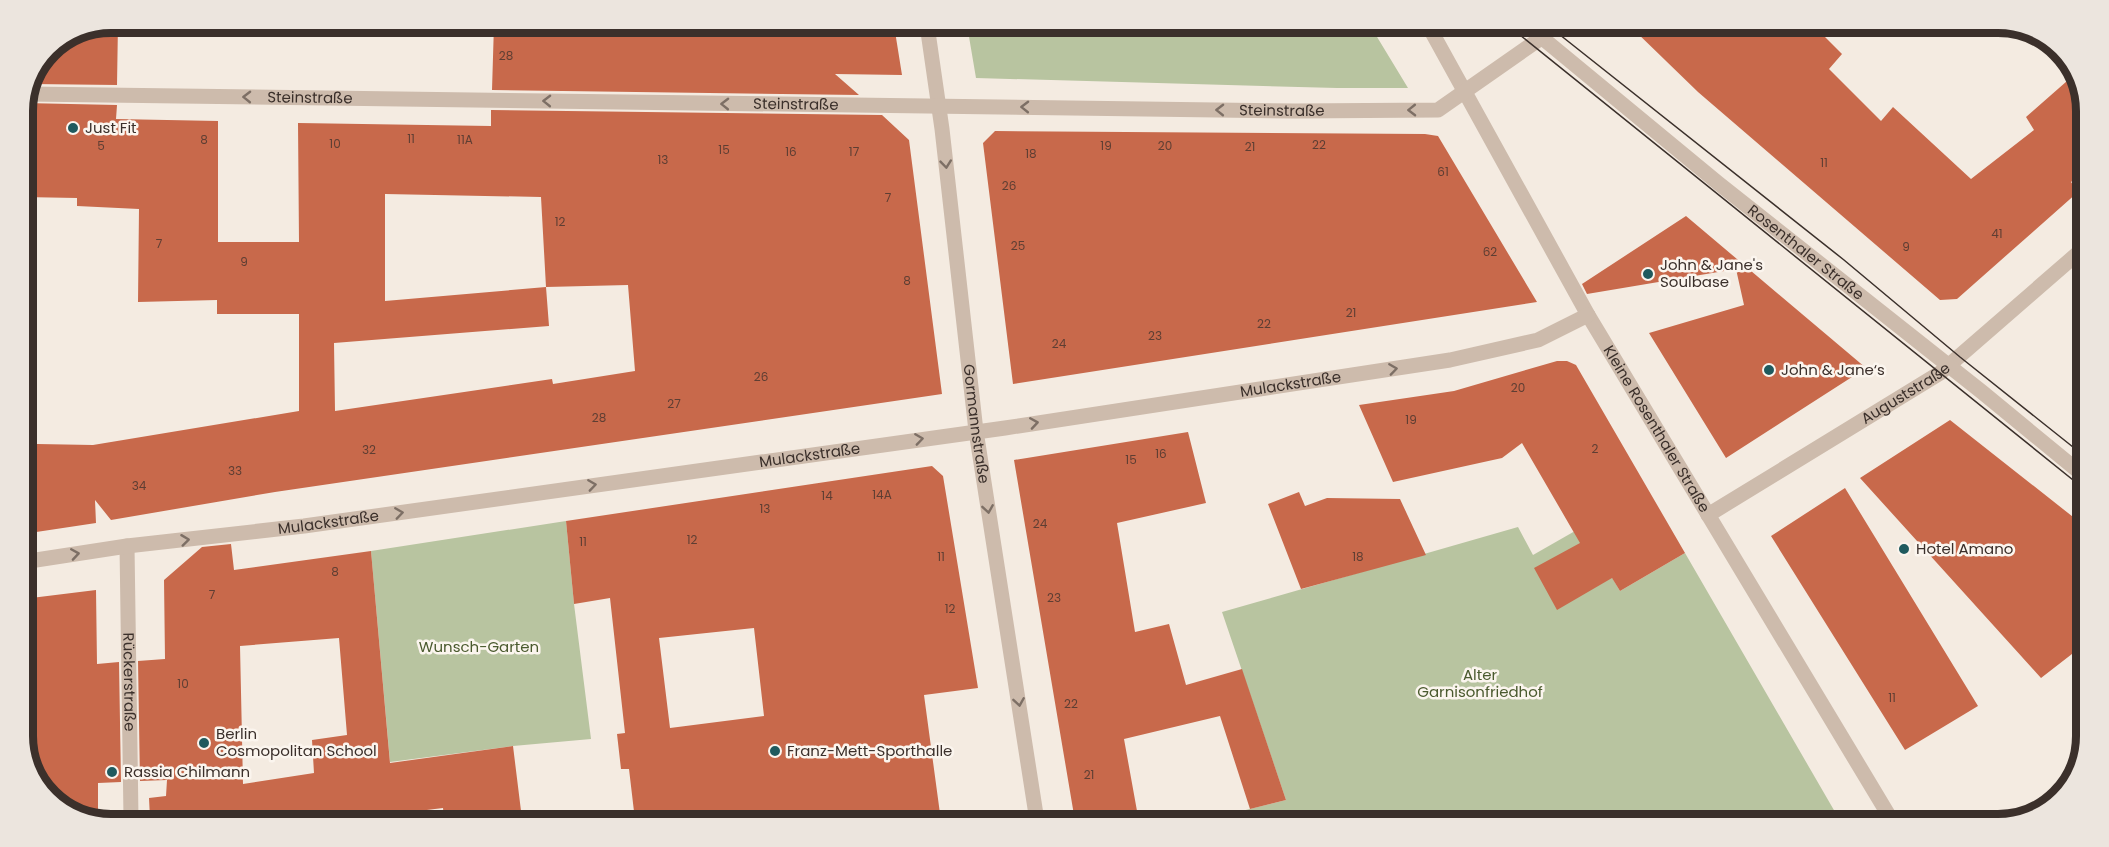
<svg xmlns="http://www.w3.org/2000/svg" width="2109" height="847" viewBox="0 0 2109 847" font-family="Poppins,sans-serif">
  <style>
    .green { fill: #b8c4a0 }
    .building { fill: #c8694b; fill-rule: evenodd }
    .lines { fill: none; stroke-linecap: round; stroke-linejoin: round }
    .minor { stroke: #cdbbac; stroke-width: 15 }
    .tertiary { stroke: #cdbbac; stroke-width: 15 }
    .tram { stroke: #3b302b; stroke-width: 1.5 }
    .oneway { stroke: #7d6f65 }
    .poi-dot { fill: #1f5a5e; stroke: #fbf5ee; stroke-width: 2 }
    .labels { text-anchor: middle; stroke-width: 5; stroke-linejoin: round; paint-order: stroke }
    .number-label { font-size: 12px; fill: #5e3e33 }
    .street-label { font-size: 15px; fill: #3b302b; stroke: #fbf5ee }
    .poi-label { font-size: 15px; fill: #3b302b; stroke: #fbf5ee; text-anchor: start }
    .park-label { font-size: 15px; fill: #4a5a2e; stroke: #fbf5ee }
    .rim { fill: none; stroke: #3b302b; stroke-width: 8 }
  </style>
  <rect width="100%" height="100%" fill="#f4ebe1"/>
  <path class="green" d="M 967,25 L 1371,27 L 1408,88 L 1337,88 L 976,78 Z
    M 566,521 L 574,604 L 591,739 L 513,746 L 390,762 L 371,551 Z
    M 1518,527 L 1533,555 L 1582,527 L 1620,591 L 1685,553 L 1842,824 L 1197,822 L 1286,800 L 1222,612 Z"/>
  <path class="building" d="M 111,22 L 118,23 L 117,85 L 32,84 L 49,48 Z
    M 494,24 L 894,25 L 902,75 L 835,74 L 859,95 L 492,90 Z
    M 1632,28 L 1816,28 L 1842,54 L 1829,69 L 1881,121 L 1893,107 L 1971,179 L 2034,130 L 2026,117 L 2075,74 L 2086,106 L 2086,169 L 2071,182 L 2078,192 L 1957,299 L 1940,300 L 1698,92 Z
    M 24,103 L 117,105 L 116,119 L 218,121 L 218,242 L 299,242 L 298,123 L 491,126 L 491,110 L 882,115 L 909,140 L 942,394 L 275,492 L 111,520 L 95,500 L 96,523 L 23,534 L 23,451 L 37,451 L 37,444 L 93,445 L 299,411 L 299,314 L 217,314 L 217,300 L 138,302 L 139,209 L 77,206 L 77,198 L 23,197 ZM 385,194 L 541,197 L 546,287 L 385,301 ZM 628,285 L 635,371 L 553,384 L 552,379 L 335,411 L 334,343 L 549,326 L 546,287 Z
    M 995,131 L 1425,134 L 1438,136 L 1537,302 L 1013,384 L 983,143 Z
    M 1686,216 L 1866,368 L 1726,458 L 1649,333 L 1744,305 L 1736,269 L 1587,294 L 1582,284 Z
    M 1557,361 L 1567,361 L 1576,365 L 1685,553 L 1620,591 L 1612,578 L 1557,610 L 1534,568 L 1580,543 L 1522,443 L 1502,458 L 1393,482 L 1359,405 L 1454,391 Z
    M 1950,420 L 2082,524 L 2081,647 L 2041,678 L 1860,478 Z
    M 1188,432 L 1206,503 L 1117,523 L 1135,632 L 1169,624 L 1186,685 L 1242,669 L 1286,800 L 1250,809 L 1220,716 L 1124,739 L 1139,822 L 1075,821 L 1014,460 Z
    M 932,466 L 943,476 L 978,688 L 924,695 L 941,821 L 635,820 L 629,769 L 621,769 L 617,734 L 625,733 L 610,598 L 574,604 L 566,521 ZM 754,628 L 764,716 L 670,728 L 659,638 Z
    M 1845,488 L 1978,706 L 1905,750 L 1771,536 Z
    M 1299,492 L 1305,506 L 1327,498 L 1400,499 L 1426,555 L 1301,589 L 1268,504 Z
    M 231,544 L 234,570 L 371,551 L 390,763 L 513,746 L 522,819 L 444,819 L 443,808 L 370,817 L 369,819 L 150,818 L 149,798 L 166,796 L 167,780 L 140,781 L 138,661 L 165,659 L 164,580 L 202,547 ZM 339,638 L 347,735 L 312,740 L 314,773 L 243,784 L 240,646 Z
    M 96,590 L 97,664 L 119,662 L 121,782 L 98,783 L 98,818 L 78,818 L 41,790 L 24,744 L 23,599 Z"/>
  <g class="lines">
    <g class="minor">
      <path id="s1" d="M 927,25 L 942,129 L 976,431 L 1037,821"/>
      <path id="s2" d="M 1429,27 L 1588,315 L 1894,824"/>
      <path id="s3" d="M 28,94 L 1295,111 L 1438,110 L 1541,38"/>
      <path id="s4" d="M 1708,515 L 1940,373 L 2085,247"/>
      <path id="s5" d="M 127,546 L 131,818"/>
      <path id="s6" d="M 23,562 L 127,546 L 304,526 L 1005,428 L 1450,360 L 1538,340 L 1588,315"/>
    </g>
    <path class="tertiary" id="s7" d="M 1529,27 L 1718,183 L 1982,392 L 2083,475"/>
    <path class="tram" d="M 1510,27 L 2083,488
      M 1550,27 L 1844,260 L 1960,357 L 2083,455"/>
  </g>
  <defs><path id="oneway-chevron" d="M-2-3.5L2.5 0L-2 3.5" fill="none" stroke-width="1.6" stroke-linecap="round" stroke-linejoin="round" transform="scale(1.5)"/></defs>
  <g class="oneway">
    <use href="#oneway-chevron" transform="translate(247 97) rotate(-179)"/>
    <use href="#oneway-chevron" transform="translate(547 101) rotate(-179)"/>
    <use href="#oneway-chevron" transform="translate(725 104) rotate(-179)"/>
    <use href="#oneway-chevron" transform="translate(1025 107) rotate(-179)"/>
    <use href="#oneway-chevron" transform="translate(1220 110) rotate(-179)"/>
    <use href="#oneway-chevron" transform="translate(1412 110) rotate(179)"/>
    <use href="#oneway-chevron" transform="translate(946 164) rotate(84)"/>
    <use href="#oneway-chevron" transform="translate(1393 369) rotate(-8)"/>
    <use href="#oneway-chevron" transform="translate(1034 423) rotate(-9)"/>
    <use href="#oneway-chevron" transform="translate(919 439) rotate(-8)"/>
    <use href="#oneway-chevron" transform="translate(592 485) rotate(-8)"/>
    <use href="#oneway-chevron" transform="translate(988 509) rotate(81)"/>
    <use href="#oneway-chevron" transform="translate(399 513) rotate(-8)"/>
    <use href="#oneway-chevron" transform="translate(185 540) rotate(-7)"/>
    <use href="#oneway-chevron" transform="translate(75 554) rotate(-9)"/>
    <use href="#oneway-chevron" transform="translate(1019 702) rotate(81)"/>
  </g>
  <g class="poi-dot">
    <circle cx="73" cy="128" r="6"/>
    <circle cx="1648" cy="274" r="6"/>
    <circle cx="1769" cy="370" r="6"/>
    <circle cx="1904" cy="549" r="6"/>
    <circle cx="204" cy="743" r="6"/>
    <circle cx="775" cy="751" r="6"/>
    <circle cx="112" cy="772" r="6"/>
  </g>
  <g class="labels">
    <g class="number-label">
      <text x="506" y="60">28</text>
      <text x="411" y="143">11</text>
      <text x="204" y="144">8</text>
      <text x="465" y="144">11A</text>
      <text x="335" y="148">10</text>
      <text x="1319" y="149">22</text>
      <text x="101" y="150">5</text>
      <text x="1106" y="150">19</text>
      <text x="1165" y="150">20</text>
      <text x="1250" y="151">21</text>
      <text x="724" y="154">15</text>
      <text x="791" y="156">16</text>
      <text x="854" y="156">17</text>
      <text x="1031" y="158">18</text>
      <text x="663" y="164">13</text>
      <text x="1824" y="167">11</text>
      <text x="1443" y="176">61</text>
      <text x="1009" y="190">26</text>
      <text x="888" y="202">7</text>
      <text x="560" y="226">12</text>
      <text x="1997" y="238">41</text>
      <text x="159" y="248">7</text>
      <text x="1018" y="250">25</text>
      <text x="1906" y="251">9</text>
      <text x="1490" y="256">62</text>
      <text x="244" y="266">9</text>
      <text x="907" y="285">8</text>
      <text x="1351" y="317">21</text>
      <text x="1264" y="328">22</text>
      <text x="1155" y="340">23</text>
      <text x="1059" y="348">24</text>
      <text x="761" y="381">26</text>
      <text x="1518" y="392">20</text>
      <text x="674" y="408">27</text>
      <text x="599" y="422">28</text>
      <text x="1411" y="424">19</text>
      <text x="1595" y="453">2</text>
      <text x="369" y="454">32</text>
      <text x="1161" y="458">16</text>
      <text x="1131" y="464">15</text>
      <text x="235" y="475">33</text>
      <text x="139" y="490">34</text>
      <text x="882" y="499">14A</text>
      <text x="827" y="500">14</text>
      <text x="765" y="513">13</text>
      <text x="1040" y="528">24</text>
      <text x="692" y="544">12</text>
      <text x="583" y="546">11</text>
      <text x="941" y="561">11</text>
      <text x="1358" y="561">18</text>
      <text x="335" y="576">8</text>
      <text x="212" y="599">7</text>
      <text x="1054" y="602">23</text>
      <text x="950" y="613">12</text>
      <text x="183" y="688">10</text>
      <text x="1892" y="702">11</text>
      <text x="1071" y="708">22</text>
      <text x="1089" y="779">21</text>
    </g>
    <g class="street-label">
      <text dy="5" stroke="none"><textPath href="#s3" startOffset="282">Steinstraße</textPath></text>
      <text dy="5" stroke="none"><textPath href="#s3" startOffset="768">Steinstraße</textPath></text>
      <text dy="5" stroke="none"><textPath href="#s3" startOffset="1254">Steinstraße</textPath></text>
      <text dy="5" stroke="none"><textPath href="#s7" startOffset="357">Rosenthaler Straße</textPath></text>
      <text dy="5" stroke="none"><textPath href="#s6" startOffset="1280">Mulackstraße</textPath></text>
      <text dy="5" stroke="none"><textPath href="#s4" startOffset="232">Auguststraße</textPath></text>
      <text dy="5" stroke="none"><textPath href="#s1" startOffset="402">Gormannstraße</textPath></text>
      <text dy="5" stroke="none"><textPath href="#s2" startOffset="462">Kleine Rosenthaler Straße</textPath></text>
      <text dy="5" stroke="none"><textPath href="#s6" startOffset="794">Mulackstraße</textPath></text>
      <text dy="5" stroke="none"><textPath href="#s6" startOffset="308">Mulackstraße</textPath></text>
      <text dy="5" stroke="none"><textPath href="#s5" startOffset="136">Rückerstraße</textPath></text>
    </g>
    <g class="poi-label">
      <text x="85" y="133">Just Fit</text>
      <text x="1660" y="270">John &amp; Jane's<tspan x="1660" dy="17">Soulbase</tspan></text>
      <text x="1781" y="375">John &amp; Jane‘s</text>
      <text x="1916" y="554">Hotel Amano</text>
      <text x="216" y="739">Berlin<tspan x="216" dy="17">Cosmopolitan School</tspan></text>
      <text x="787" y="756">Franz-Mett-Sporthalle</text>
      <text x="124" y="777">Rassia Chilmann</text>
    </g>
    <g class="park-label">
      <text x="479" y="652">Wunsch-Garten</text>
      <text x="1480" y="680">Alter<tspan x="1480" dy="17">Garnisonfriedhof</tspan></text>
    </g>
  </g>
  <path d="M0 0H2109V847H0ZM111 33H1998A78 78 0 0 1 2076 111V736A78 78 0 0 1 1998 814H111A78 78 0 0 1 33 736V111A78 78 0 0 1 111 33Z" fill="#ece5de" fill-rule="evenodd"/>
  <path class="rim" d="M111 33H1998A78 78 0 0 1 2076 111V736A78 78 0 0 1 1998 814H111A78 78 0 0 1 33 736V111A78 78 0 0 1 111 33Z"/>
</svg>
